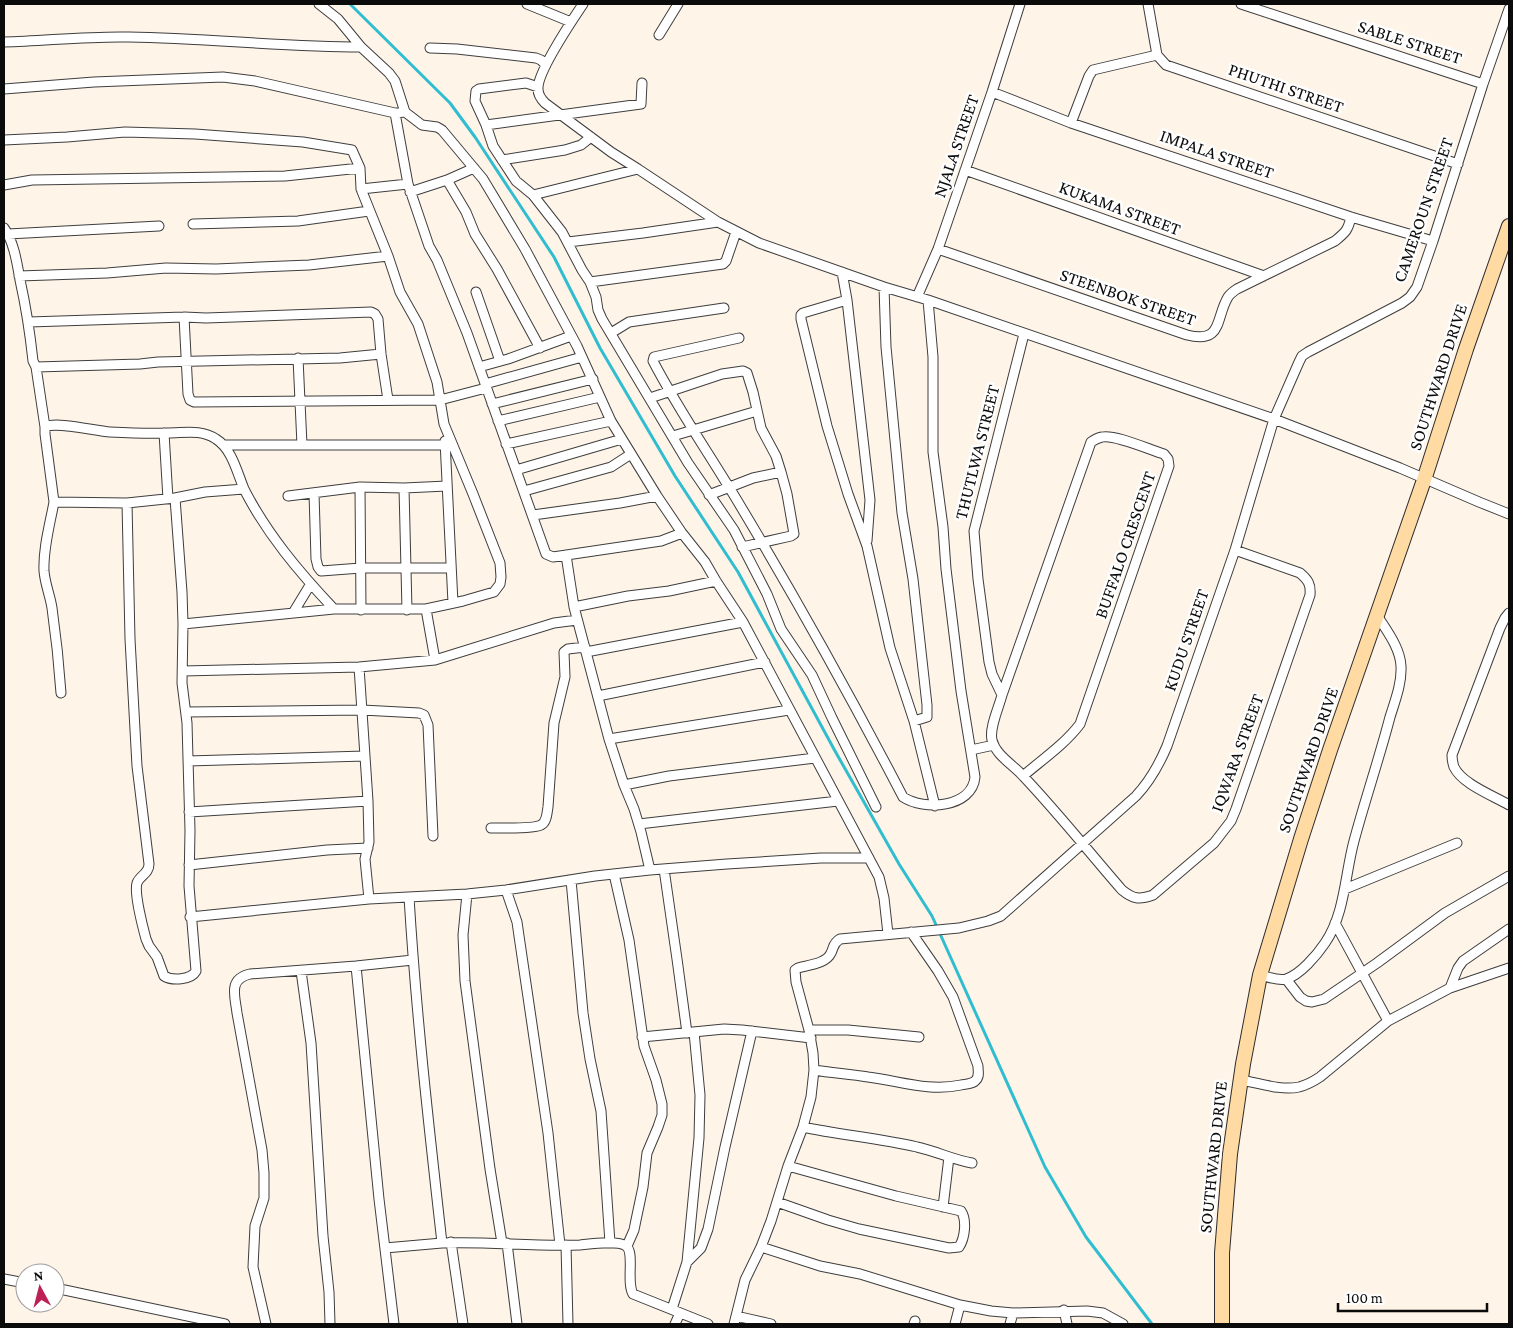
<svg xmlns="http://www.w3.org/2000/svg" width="1513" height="1328" viewBox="0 0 1513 1328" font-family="'Crimson Pro',serif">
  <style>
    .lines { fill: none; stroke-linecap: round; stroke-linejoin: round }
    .stream { stroke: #31bdd0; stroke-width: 3 }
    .street-casing { stroke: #3e3e3e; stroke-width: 11 }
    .secondary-casing { stroke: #2d2d2d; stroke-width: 16 }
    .street { stroke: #fff; stroke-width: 9 }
    .secondary { stroke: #ffdba3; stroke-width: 14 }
    .labels { text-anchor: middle; stroke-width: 5; stroke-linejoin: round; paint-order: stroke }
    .street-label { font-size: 18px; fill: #0b0b0b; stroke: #fff }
  </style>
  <rect width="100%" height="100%" fill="#fff4e8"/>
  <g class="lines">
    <path class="stream" d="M 350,4 L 450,103 L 475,137 L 554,257 L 600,348 L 675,476 L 738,572 L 835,751 L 899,864 L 932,916 L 1045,1167 L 1086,1237 L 1152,1324"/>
    <g class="street-casing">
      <path id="street" d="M 319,4 L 338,19 L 361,47 L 389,73 L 395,81 L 405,112 L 422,125 L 437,127 L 442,130 L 483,179 L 525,249 L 577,346 L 611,421 L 657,496 L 682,533 L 705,562 L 716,581 L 743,622 L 879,877 L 884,898 L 888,934
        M 527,4 L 571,22
        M 583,4 C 573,19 537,72 538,89 C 538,95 541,99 545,103 L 611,152 L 638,169
        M 1148,4 L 1157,55 L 1166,65 L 1458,164
        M 1241,4 L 1483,84
        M 659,35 L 678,4
        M 4,42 C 45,41 87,36 129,37 C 207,38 284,47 361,47
        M 430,48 L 457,49 L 536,58 L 541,60 L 546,65
        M 538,87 L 526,83 L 479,89 L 476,91 L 475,101 L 486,125 L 493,146 L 516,181 L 533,195 L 562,232 L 582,270 L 590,282 L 596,297 L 598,310 L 602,319 L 688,463 L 734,530 L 767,594 L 781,629 L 812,675 L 832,718 L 876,807
        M 4,89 L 94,82 L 223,77 L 255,81 L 395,113 L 405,112
        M 992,92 L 1071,123 L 1351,217 L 1433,241
        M 395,113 L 408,184
        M 1071,123 L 1089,76 L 1093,70 L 1157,55
        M 486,125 L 641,104 L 642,83
        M 4,140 L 67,137 L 125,132 L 195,134 L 303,142 L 352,150 L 360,168 L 361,189 L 408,184 L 429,246 L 437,260 L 467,333 L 546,554 L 553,557 L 661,541 L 682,533
        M 502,160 L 565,150 L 581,145 L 591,137
        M 474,168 L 447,180 L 466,212 L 475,234 L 497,269 L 540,348
        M 965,170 L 1264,276
        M 4,185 L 32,180 L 285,176 L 360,168
        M 410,192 L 447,180
        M 533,195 L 638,169 L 718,222 L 759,243 L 884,287 L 928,300 L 1274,419 L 1400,468 L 1479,502 L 1509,514
        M 193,224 L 298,221 L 369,211
        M 4,228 C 14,242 17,263 20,280 C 26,307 30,333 33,361 L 36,367 L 140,364 L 158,362 L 340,358 L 381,354
        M 8,234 L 159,226
        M 568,242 L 643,233 L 718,222
        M 938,249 L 1187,335 C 1223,344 1215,319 1228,297 C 1230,294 1234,291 1237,289 L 1335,241 C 1346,232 1348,230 1351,217
        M 842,272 L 847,300 L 803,313 L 801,315 L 801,319 L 827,426 L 848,494 L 867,546 L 890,648 L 914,721 L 935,806
        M 19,276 L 107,273 L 166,268 L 216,269 L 309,265 L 388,256
        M 590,282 L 723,264 L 726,261 L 736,232
        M 884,287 L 886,347 L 902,513 L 913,579 L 927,705 L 927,717 L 914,721
        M 476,292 L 500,361
        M 917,297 L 938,249 L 992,92 L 1020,4
        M 847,300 L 870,500 L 867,541
        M 184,317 L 188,394 L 190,400 L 194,402 L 440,400 L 486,388
        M 29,322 L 184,317 L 206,318 L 371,312 L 375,314 L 378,319 L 381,354 L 388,400
        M 611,333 L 629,322 L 724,308
        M 739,338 L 654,357 L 653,361 C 679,411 712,458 741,507 C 798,602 852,699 903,797 C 924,811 972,808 975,777 L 961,691 L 946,569 L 943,527 L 933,452 L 933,357 L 928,300
        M 298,358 L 302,445
        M 36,367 L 45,427
        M 479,367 L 508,359 L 571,336
        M 485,384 L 582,357
        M 650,398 L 722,374 L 743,371 L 747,373 L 753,392 L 761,428 L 776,456 L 781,472 L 753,478 L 709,495
        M 492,404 L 593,379
        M 498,421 L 600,397
        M 164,433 L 168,499
        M 673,436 L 757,411
        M 445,441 L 453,603
        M 506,444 L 611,421
        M 224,445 L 445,445
        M 516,470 L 622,439
        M 360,487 L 361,610
        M 404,488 L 407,610
        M 524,491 L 611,467 L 631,454
        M 314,493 L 316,559 L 318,567 L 321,571 L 361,568 L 451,568
        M 288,496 L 360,487 L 404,488 L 447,486
        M 175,498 L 205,492 L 244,489 C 267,534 299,572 334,609
        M 54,502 L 45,434 L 45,427 C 56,421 95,431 110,432 C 129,433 149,434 168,433 C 185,433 201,429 216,439 C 232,449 237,472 244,489
        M 127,503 L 130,639 L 137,766 L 149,864 C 149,874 140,875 137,883 C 134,893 143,928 146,939 L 149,946 L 157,957 L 164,976 C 172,981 191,980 196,971 L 189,886 L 190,830 L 187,723 L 182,683 L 183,624
        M 533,515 L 620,503 L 657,496
        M 742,547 L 791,536 L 794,534 L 787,494 L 781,472
        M 566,555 L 574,607
        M 426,609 L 435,660
        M 293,613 L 310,585
        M 1509,613 L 1505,618 L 1500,628 L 1452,755 C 1452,759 1453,764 1454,767 C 1462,784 1494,796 1509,805
        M 586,652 L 743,622
        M 359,667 L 368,801 L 369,842 L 365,859 L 369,899
        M 183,671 L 359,667 L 435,660 L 554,623 L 577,620
        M 61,693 C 59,664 56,636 52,608 C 50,595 45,584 44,571 C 43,548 50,524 54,502 L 127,503 L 175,498 L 182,592 L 183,624 L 334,609 L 426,609 L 463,601 L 494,592 L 500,584 L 501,577 L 500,563 L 473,494 L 444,424 L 437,382 L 418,324 L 400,292 L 388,256 L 361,189
        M 1002,695 L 992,674 L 989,662 L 978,579 L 974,531 L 1024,334
        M 598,696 L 765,662
        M 186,712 L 362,710 L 419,713 L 424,715 L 428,725 L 433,836
        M 609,739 L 789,710
        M 971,750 L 994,745
        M 188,761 L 365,756
        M 1023,776 C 1043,759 1065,744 1080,724 L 1169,466 L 1168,459 L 1164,454 C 1150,450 1115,434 1102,437 C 1097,438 1094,440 1091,442 L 1002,695 C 999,707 989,728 992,740 C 996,756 1014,765 1024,777 C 1058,813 1089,852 1122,890 C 1133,899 1139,900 1153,895 L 1214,843 L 1231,821 L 1236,809 L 1310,595 C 1311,584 1308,580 1300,573 L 1235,550
        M 624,785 L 669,776 L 815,758
        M 189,812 L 368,801
        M 639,824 L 838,801
        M 491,828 C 501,828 534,829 541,825 C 547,822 547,812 548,807 L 554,723 L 565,677 L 564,652 L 568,649 L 585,647
        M 189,865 L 327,850 L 368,848
        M 664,869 L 677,959 L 687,1033
        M 650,870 L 641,832 L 634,809 L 624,785 L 609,739 L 574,607 L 628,596 L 669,591 L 716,581
        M 614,874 L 629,940 L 644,1046 L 656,1080 L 662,1104 L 662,1115 L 658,1127 L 647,1153 L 643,1187 L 636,1220 L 634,1230 L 627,1246
        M 571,880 L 583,1013 L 590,1059 L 601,1111 L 610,1243
        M 1345,889 L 1457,843
        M 506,890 L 517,922 L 519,936 L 548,1133 L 560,1245
        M 467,894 L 463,935 L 465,981 L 490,1169 L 502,1243
        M 190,917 L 369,899 L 467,894 L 506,890 L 595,876 L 650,870 L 727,864 L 821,858 L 869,858
        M 1335,923 L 1388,1021
        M 356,966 L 379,1199 L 394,1324
        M 301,971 L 311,1043 L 323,1236 L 329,1292 L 330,1324
        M 1260,975 C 1268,977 1278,981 1286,979 C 1300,975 1317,955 1325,943 C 1345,914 1345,874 1354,841 C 1365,800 1379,759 1390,717 C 1395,701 1402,683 1401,666 C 1400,647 1386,630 1377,615
        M 1286,979 L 1300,997 L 1306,1001 L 1312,1002 L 1324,999 L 1377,963 L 1445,913 L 1509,876
        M 1450,988 L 1458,968 L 1463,961 L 1509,929
        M 809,1030 L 848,1030 L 919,1037
        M 642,1037 L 724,1029 L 742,1030 L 811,1038
        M 814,1070 C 832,1073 850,1074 868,1077 C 900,1081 929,1092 961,1085 C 966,1084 972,1084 975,1081 C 980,1077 978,1072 978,1066 L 953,997 L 938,971 L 911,932
        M 1241,1080 C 1259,1083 1281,1091 1299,1087 C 1307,1085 1314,1081 1320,1077 L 1388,1021 L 1450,988 L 1509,968
        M 803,1127 C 840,1135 879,1138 917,1147 C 936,1151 953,1160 972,1163
        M 777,1202 L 828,1220 L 859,1229 L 949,1248 L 959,1247 C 965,1238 967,1220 961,1211 L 896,1196 L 788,1166
        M 943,1207 L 949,1157
        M 451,1242 L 463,1324
        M 442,1243 C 488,1241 534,1247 580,1245 C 590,1244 617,1240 626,1246 C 635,1252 626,1282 633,1294 L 708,1324
        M 507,1243 L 517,1324
        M 566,1245 L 568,1324
        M 761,1247 L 820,1266 L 860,1274 L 960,1305 L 991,1311 L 1013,1313 L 1087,1311 L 1103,1313 L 1123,1324
        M 385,1248 L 442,1243 C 429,1128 416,1013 409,897
        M 687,1262 L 701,1248 L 708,1229 L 725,1147 L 752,1031
        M 4,1279 L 25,1283
        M 55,1288 L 225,1324
        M 672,1309 L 687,1262 L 699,1138 L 700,1095 L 694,1032
        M 1064,1310 L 1067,1324
        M 736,1316 L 771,1324
        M 266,1324 L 253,1267 L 255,1226 L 264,1198 L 264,1173 L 262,1150 L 237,1013 C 235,996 228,979 250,974 L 356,966 L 413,960
        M 675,1324 L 680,1313
        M 734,1324 L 745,1280 L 761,1247 L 771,1221 L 788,1166 L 803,1127 L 811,1097 L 814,1070 L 813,1053 L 809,1030 L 796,982 L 795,970 L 798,968 C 808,965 826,964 831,953 C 834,947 833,943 840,939 L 959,928 L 988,921 L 1001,916 L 1136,796 C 1150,781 1159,765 1167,746 L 1235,550 L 1274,419 L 1299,362 L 1302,356 L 1308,352 L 1402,303 L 1410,297 L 1417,287 L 1433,241 L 1483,84 L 1509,9
        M 914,1324 L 915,1321
        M 955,1324 L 960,1305
        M 1010,1324 L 1013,1313"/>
    </g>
    <g class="secondary-casing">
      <path id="secondary" d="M 1222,1324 L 1222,1253 L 1230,1154 L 1243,1064 L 1260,975 L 1301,839 L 1330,750 L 1424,480 L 1466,349 L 1509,226"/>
    </g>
    <use href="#street" class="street"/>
    <use href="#secondary" class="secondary"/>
  </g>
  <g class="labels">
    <g class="street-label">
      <text transform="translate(1410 42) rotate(18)" y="6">SABLE STREET</text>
      <text transform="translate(1286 88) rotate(19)" y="6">PHUTHI STREET</text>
      <text transform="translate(956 146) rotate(-71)" y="6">NJALA STREET</text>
      <text transform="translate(1217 154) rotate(19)" y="6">IMPALA STREET</text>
      <text transform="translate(1120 208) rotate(20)" y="6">KUKAMA STREET</text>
      <text transform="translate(1423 210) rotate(-71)" y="6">CAMEROUN STREET</text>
      <text transform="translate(1128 297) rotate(19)" y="6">STEENBOK STREET</text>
      <text transform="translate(1438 377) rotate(-72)" y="6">SOUTHWARD DRIVE</text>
      <text transform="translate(977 452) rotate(-76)" y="6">THUTLWA STREET</text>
      <text transform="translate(1125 545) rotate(-71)" y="6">BUFFALO CRESCENT</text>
      <text transform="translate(1186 640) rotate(-71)" y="6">KUDU STREET</text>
      <text transform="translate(1237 753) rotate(-70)" y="6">IQWARA STREET</text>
      <text transform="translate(1308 760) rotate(-71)" y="6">SOUTHWARD DRIVE</text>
      <text transform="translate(1213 1157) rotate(-84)" y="6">SOUTHWARD DRIVE</text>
    </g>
  </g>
  <rect width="1513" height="1328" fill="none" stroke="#0b0b0b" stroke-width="10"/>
  <g transform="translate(40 1288) rotate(353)"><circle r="24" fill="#ffffff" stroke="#9d9d9d"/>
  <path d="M0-4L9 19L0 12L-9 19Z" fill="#bd2054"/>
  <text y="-8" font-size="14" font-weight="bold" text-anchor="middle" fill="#0b0b0b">N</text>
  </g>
  <path d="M1338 1303v8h149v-8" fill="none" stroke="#0b0b0b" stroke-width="2.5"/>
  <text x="1346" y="1303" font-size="15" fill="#0b0b0b" stroke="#ffffff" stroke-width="4" paint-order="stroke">100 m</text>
</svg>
